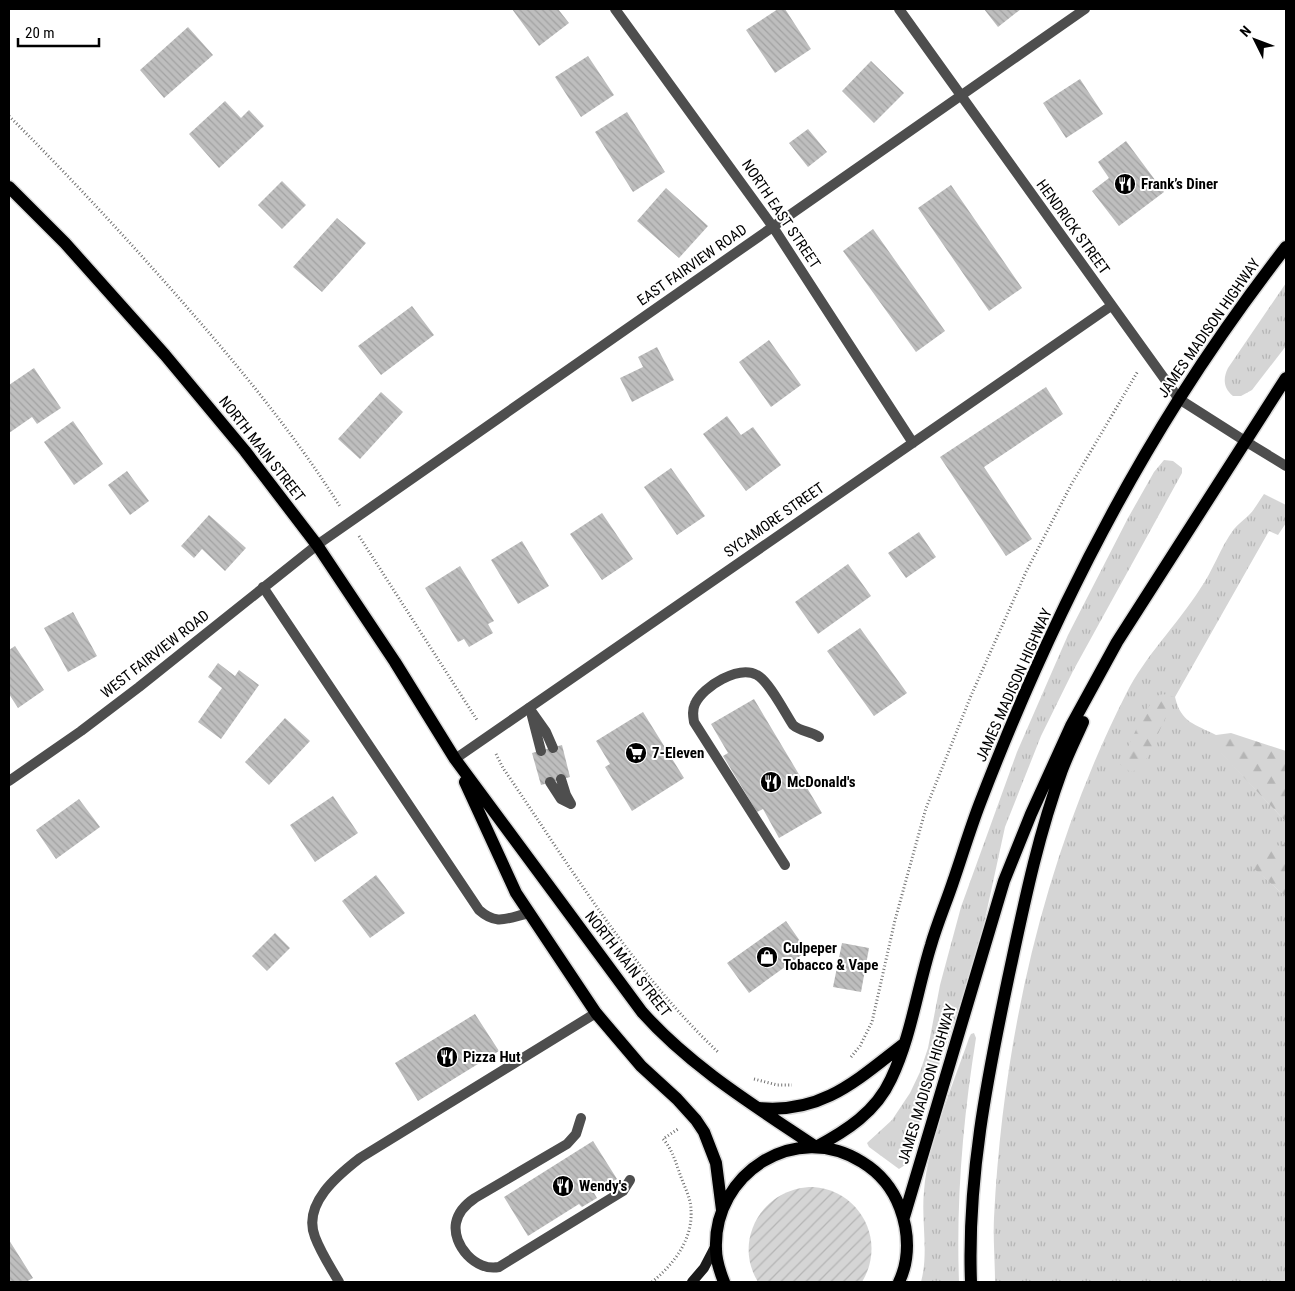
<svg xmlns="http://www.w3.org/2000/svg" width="1295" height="1291" viewBox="0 0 1295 1291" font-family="'Roboto Condensed',sans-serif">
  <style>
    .grass { fill: url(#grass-tufts) }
    .forest { fill: url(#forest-firs) }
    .garden { fill: url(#garden-furrows) }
    .building { fill: url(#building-back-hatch) }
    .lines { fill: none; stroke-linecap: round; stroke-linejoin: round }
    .primary-casing { stroke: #dbdbdb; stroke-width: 15 }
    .path { stroke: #707070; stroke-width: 3; stroke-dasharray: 1 2.5; stroke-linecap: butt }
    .service { stroke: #4e4e4e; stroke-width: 10 }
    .minor { stroke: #4e4e4e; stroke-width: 10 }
    .secondary { stroke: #1b1b1b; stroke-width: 10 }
    .primary { stroke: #000; stroke-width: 12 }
    .labels { text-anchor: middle; stroke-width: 4; stroke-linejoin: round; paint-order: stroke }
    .poi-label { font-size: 15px; font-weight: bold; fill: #000; stroke: #fff; text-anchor: start }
    .street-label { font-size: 15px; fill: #000; stroke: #fff }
  </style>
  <defs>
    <pattern id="grass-tufts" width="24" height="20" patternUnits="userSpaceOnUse" patternTransform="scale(1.25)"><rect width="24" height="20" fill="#d5d5d5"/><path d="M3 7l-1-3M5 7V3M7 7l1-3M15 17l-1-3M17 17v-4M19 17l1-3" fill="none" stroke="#b5b5b5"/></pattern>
    <pattern id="forest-firs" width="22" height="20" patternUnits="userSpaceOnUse" patternTransform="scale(1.25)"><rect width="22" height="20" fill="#d5d5d5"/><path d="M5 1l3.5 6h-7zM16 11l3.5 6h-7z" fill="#b5b5b5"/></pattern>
    <pattern id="garden-furrows" width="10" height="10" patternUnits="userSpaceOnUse" patternTransform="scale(1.25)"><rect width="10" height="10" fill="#d5d5d5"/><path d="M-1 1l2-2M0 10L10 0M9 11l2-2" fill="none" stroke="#b5b5b5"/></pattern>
    <pattern id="building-back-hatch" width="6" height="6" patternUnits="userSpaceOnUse" patternTransform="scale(1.25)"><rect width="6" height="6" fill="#bebebe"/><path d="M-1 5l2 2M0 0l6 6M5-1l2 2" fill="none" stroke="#a2a2a2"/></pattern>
  </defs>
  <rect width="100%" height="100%" fill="#fff"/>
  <path class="grass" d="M 1286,283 L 1286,346 L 1252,390 L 1241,396 L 1233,396 C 1223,388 1223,378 1228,368 Z
    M 1164,460 L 1173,461 L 1182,468 L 1182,473 L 1073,671 L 1041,736 L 1005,827 L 978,951 L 905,1165 L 899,1169 L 869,1147 L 867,1143 L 892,1120 L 910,1093 L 920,1072 L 928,1048 L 940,985 L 961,907 L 1017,752 L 1068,635 L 1128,518 L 1154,472 Z
    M 1264,494 L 1286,505 L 1286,523 L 1278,535 L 1269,531 L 1175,697 C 1181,723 1195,724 1216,735 L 1216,747 L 1286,822 L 1286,844 L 1252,866 L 1286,897 L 1286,1282 L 995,1282 C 995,1261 993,1239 994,1218 C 1003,1038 1044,856 1126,694 C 1145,656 1177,625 1200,589 C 1213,571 1220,548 1234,529 C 1238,524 1244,520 1249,515 C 1255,509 1259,501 1264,494 Z
    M 974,1033 L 976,1038 C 963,1119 956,1200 959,1282 L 921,1282 C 929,1252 921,1222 924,1191 C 928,1142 953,1085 969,1038 L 971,1034 Z"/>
  <path class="forest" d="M 1163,694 L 1175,697 L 1146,760 L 1137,770 L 1130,772 L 1120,764 L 1143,715 L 1156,696 Z
    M 1231,733 L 1286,751 L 1286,822 L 1215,747 L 1216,735 Z
    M 1286,844 L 1286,897 L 1251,866 L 1250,856 L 1262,849 Z"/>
  <path class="garden" d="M 813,1187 C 860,1190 887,1241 862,1282 L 758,1282 C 732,1240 763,1187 813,1187 Z"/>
  <path class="building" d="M 512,9 L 558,9 L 569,23 L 539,46 Z
    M 778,9 L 785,9 L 811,49 L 775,73 L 746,30 Z
    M 984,9 L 1021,9 L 998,27 Z
    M 188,27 L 213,55 L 164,98 L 140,70 Z
    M 588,56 L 614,95 L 581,117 L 555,77 Z
    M 871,61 L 904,93 L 874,123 L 842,91 Z
    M 1080,79 L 1103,114 L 1066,138 L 1043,103 Z
    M 225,101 L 241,118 L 249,110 L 264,126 L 219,168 L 189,134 Z
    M 627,112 L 665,172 L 633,192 L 595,132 Z
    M 808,129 L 827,152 L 808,167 L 789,143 Z
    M 1126,141 L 1164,192 L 1119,226 L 1092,191 L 1109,178 L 1098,162 Z
    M 282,181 L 306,205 L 282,229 L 258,205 Z
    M 951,185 L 1022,288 L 989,311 L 918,208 Z
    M 666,188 L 708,226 L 679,258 L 637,221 Z
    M 337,218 L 366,243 L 322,292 L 293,267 Z
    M 873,229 L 945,331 L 916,352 L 843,251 Z
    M 412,306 L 434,335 L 381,375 L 358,346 Z
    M 769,340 L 801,385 L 771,407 L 739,362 Z
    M 657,347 L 674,380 L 632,402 L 620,378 L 643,367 L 638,357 Z
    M 34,368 L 61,408 L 37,424 L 32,417 L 9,433 L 9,385 Z
    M 1046,387 L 1063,414 L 984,467 L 1032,539 L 1006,556 L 940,457 Z
    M 381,392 L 403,412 L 360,459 L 338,439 Z
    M 727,416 L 741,435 L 753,427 L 781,465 L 746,491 L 703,434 Z
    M 73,421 L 103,464 L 74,485 L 44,442 Z
    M 671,468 L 705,516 L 677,535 L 644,487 Z
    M 127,471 L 149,501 L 130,515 L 108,485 Z
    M 602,513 L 633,559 L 602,580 L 570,534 Z
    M 209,515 L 246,548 L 225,571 L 202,549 L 194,558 L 181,546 Z
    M 919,532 L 936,557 L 906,578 L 888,553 Z
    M 522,541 L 549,586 L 518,604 L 491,560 Z
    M 848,564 L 871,596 L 818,634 L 795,602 Z
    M 460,566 L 494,621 L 488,624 L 493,633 L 469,647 L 464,639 L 458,642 L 425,588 Z
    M 73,612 L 97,656 L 68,672 L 44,628 Z
    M 860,628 L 907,693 L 874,716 L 827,651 Z
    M 15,646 L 44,690 L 18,708 L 9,694 L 9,650 Z
    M 218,663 L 235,676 L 239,670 L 259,685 L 221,739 L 198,722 L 222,688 L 208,677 Z
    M 754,699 L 822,813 L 779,838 L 763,809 L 757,812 L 723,756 L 728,753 L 711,724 Z
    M 643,712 L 684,778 L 632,811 L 605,767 L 610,764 L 596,741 Z
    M 285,718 L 310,741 L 269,785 L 245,762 Z
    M 562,745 L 570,777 L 541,785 L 532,753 Z
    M 333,796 L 358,833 L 315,862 L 290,825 Z
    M 79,799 L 100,827 L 56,859 L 36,830 Z
    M 376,875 L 405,913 L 370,938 L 342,901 Z
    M 786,921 L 807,951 L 749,993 L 727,963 Z
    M 275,933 L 290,948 L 267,971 L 252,956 Z
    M 842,943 L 869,948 L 861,992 L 833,987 Z
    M 475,1014 L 499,1051 L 418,1101 L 395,1063 Z
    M 593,1141 L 617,1179 L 594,1193 L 597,1198 L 582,1207 L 579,1204 L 528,1236 L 504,1197 Z
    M 9,1240 L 33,1278 L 26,1282 L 9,1282 Z"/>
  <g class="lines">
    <g class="primary-casing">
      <path id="primary" d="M 9,187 L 65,243 L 165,355 L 245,451 L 317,545 L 395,662 L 455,759 L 642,1012 C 691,1067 755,1106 816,1147
        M 465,782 L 516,893 L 596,1013 L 641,1066 L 677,1099 L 696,1120 L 704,1132 L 716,1163 L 722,1210
        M 759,1108 C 823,1114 858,1079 905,1043
        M 816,1147 C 846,1131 876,1112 891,1079 C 911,1037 917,990 931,945 C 937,924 946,903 953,882 C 962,856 970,829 980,803 C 1033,665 1100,524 1179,399 C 1212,347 1248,296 1286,247
        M 904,1217 L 1004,881 L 1031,814 L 1071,726 L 1117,642 L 1286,378
        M 724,1282 C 720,1272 716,1261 716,1249 C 713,1173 796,1120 862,1162 C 880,1173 893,1189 900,1208 C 909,1232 910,1259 899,1282
        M 971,1282 C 967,1180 987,1079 1008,979 C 1023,909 1037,838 1062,770 C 1068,754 1076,738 1083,722"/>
    </g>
    <path class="path" d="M 9,116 C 72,179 133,245 192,313 C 245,374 297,438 341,508
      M 359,536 L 477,720
      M 496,754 L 503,768 C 570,866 632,971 719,1053
      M 851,1057 L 860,1046 L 872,1022 L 895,920 L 926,808 L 970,698 L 1026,572 L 1071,485 L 1138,371
      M 754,1079 L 777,1085 L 792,1085
      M 652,1282 C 673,1265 693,1240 691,1210 C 691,1199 685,1188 681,1177 C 676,1164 673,1150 663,1139 L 678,1129"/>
    <path class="service" d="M 1245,441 L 1286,466
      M 263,587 L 479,910 C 497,926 507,918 529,913
      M 529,708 L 546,732 L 553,748
      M 532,716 L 541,751
      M 561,779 L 566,795 L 571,804
      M 550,782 L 561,799 L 571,804
      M 785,865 L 694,722 C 693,716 692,710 695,704 C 703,686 739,665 757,675 C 769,681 785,713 793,725 C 801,732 811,731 819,737
      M 581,1118 L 576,1134 L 567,1144 L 475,1198 C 466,1204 458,1212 456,1223 C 452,1245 476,1272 499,1267 L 623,1191 L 630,1180
      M 339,1282 C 331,1268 321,1253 315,1237 C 302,1204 338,1175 360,1158 L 596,1013"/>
    <path class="minor" d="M 615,9 L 773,227 L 913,443
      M 899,9 L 1179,399 L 1245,441
      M 455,759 L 1111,306
      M 9,781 L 81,731 L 139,687 L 317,545 L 1085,9"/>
    <path class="secondary" d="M 692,1282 L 704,1268 L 716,1245"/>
    <use href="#primary" class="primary"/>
  </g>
  <defs>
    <g id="restaurant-disc" transform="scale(1.125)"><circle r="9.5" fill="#000" stroke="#fff"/><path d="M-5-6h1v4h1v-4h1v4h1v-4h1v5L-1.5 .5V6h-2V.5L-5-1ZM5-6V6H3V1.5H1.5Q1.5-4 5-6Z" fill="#fff"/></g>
    <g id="supermarket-disc" transform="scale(1.125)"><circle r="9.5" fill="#000" stroke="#fff"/><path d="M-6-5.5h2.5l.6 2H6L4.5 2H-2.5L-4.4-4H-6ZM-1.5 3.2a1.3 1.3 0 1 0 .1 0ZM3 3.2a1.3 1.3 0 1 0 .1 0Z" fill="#fff"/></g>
    <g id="shop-disc" transform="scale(1.125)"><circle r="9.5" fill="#000" stroke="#fff"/><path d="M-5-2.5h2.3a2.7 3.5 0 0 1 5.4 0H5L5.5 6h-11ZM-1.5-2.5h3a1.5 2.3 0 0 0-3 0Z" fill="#fff"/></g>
  </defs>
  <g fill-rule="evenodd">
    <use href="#restaurant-disc" x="1125" y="184"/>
    <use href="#supermarket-disc" x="636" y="753"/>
    <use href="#restaurant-disc" x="771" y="782"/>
    <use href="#shop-disc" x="767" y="957"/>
    <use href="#restaurant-disc" x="447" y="1057"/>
    <use href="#restaurant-disc" x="563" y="1186"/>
  </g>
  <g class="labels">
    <g class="poi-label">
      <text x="1141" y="189">Frank’s Diner</text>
      <text x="652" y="758">7-Eleven</text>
      <text x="787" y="787">McDonald's</text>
      <text x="783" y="953">Culpeper<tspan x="783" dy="17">Tobacco &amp; Vape</tspan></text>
      <text x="463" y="1062">Pizza Hut</text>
      <text x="579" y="1191">Wendy's</text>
    </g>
    <g class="street-label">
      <text transform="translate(781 214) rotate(56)" y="5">NORTH EAST STREET</text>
      <text transform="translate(1073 227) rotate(54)" y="5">HENDRICK STREET</text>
      <text transform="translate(692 265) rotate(-35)" y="5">EAST FAIRVIEW ROAD</text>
      <text transform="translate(1209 328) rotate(-55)" y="5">JAMES MADISON HIGHWAY</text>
      <text transform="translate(262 449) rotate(52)" y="5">NORTH MAIN STREET</text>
      <text transform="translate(774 520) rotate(-35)" y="5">SYCAMORE STREET</text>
      <text transform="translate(155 654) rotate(-38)" y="5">WEST FAIRVIEW ROAD</text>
      <text transform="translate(1014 685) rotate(-66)" y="5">JAMES MADISON HIGHWAY</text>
      <text transform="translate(628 964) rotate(52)" y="5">NORTH MAIN STREET</text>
      <text transform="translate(927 1084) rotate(-73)" y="5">JAMES MADISON HIGHWAY</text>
    </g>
  </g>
  <rect width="1295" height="1291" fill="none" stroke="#000000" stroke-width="20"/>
  <g transform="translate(1255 40) rotate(312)" stroke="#ffffff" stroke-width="4" paint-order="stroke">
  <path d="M0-4L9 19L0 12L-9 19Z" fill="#000000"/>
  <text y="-8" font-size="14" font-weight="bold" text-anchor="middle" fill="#000000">N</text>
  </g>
  <path d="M18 38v8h81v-8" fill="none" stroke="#000000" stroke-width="2.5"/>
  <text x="25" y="38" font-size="15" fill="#000000" stroke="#ffffff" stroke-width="4" paint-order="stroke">20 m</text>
</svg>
